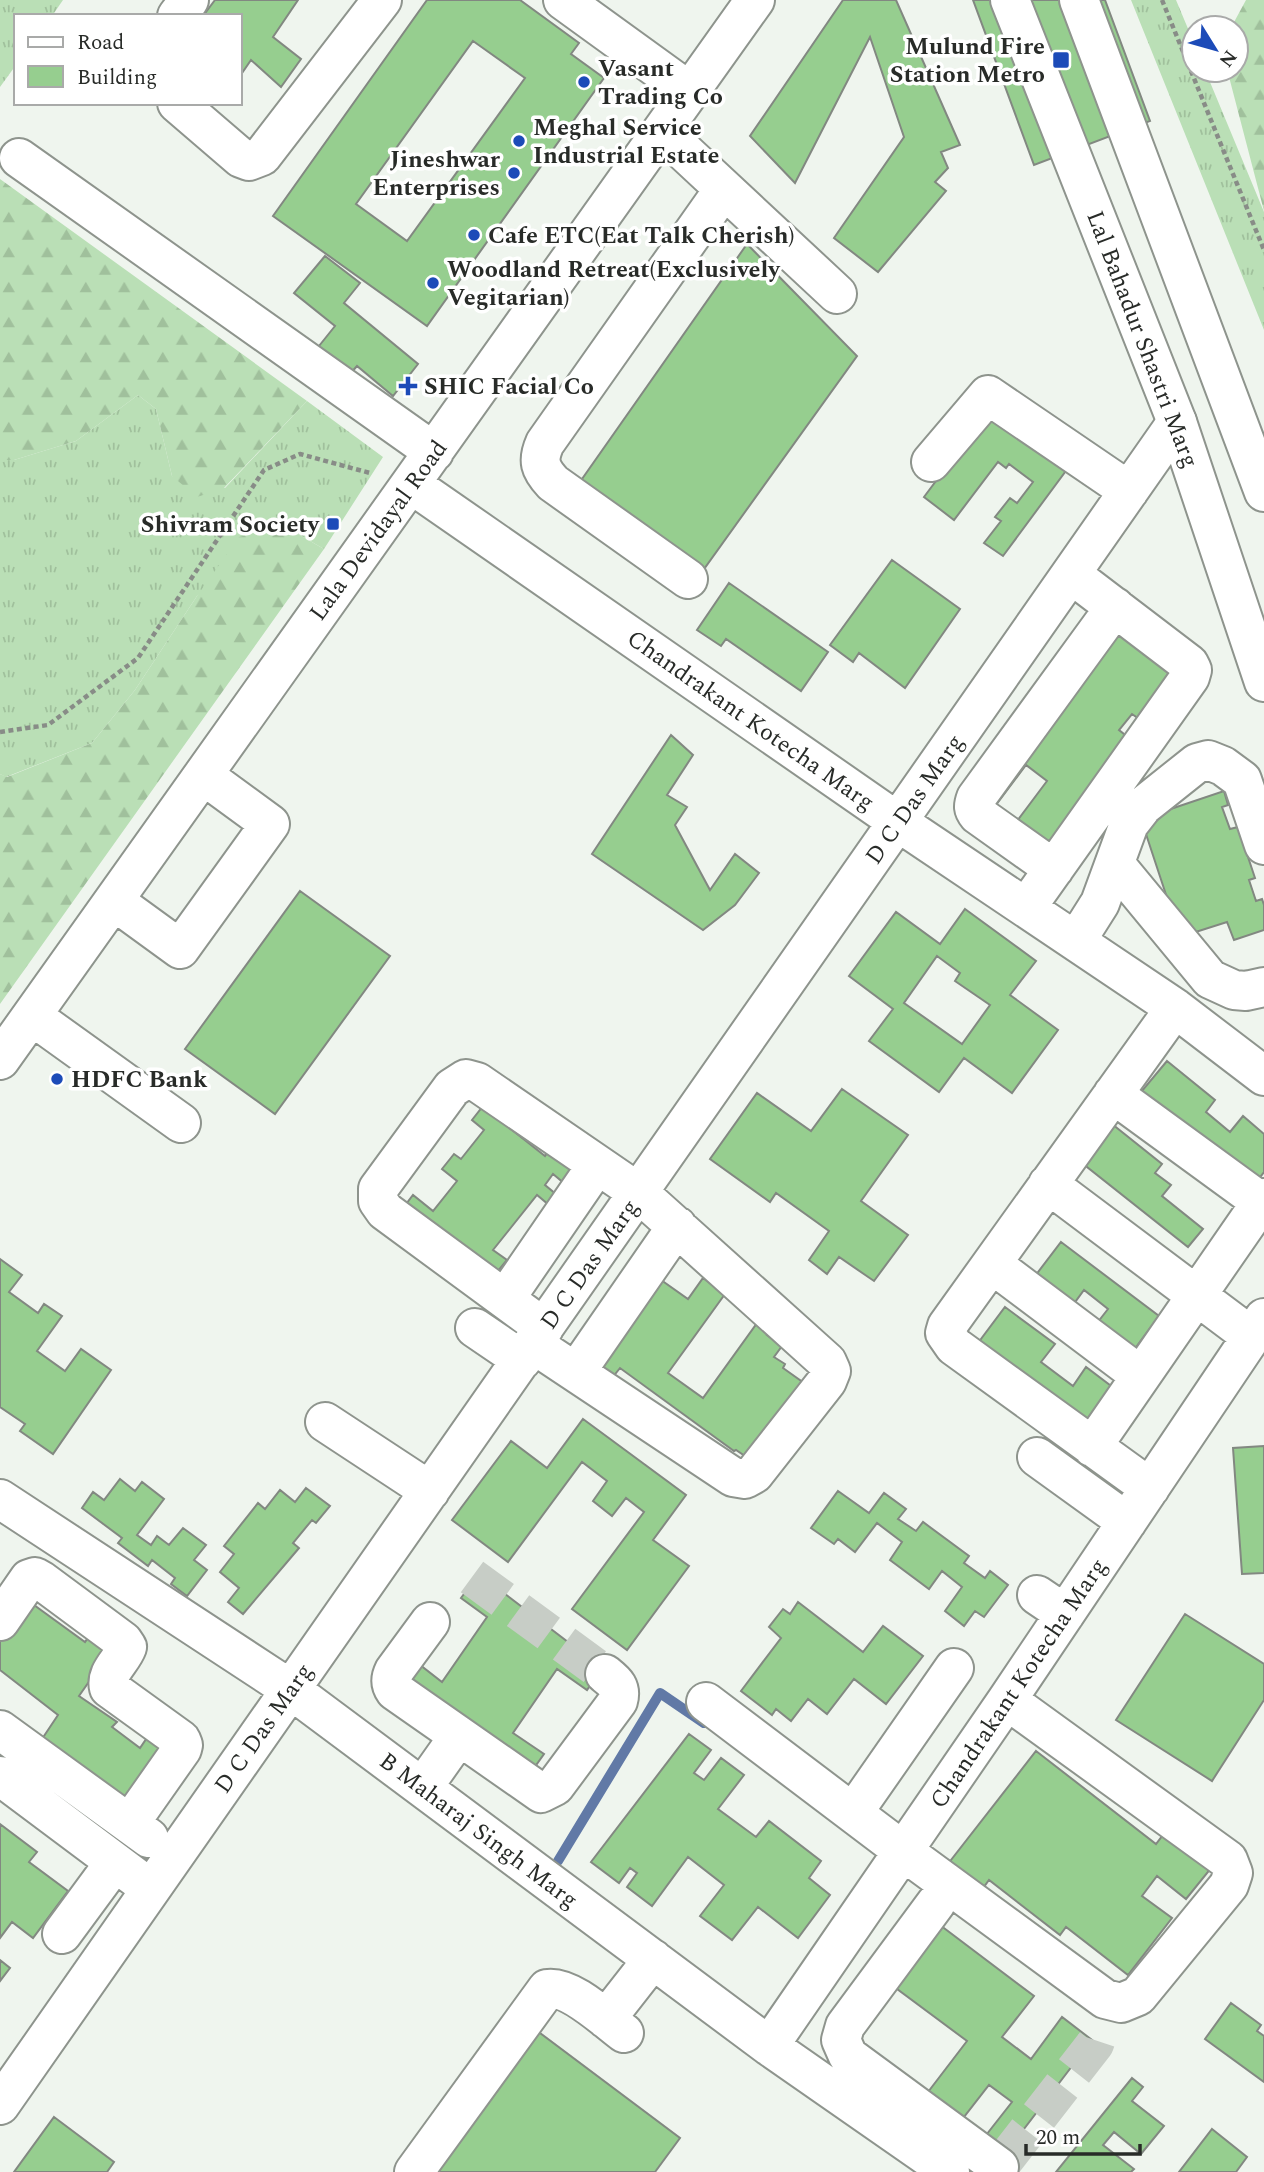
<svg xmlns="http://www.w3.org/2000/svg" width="1264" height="2172" viewBox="0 0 1264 2172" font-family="Spectral,serif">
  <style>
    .grass { fill: url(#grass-tufts) }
    .forest { fill: url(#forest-firs) }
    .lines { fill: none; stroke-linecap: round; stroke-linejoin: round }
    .stream { stroke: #6179a6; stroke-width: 10 }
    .building { fill: #96ce8f; stroke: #828881; stroke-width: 2; fill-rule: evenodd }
    .minor-tunnel { stroke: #c7cdc6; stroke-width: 38; stroke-dasharray: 38 19; stroke-linecap: butt }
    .minor-casing { stroke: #8e948d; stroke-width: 42 }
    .major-casing { stroke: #8e948d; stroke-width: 42 }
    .path { stroke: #888c87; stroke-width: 4.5; stroke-dasharray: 5 3.5; stroke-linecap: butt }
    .minor { stroke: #fff; stroke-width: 38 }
    .major { stroke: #fff; stroke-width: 38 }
    .poi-dot { fill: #1c4bb8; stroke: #fff; stroke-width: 2.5 }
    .labels { text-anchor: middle; stroke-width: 7; stroke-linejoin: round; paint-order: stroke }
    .poi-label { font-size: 24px; font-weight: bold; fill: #282b28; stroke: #fff; text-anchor: start }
    .street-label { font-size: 24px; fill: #282b28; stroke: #fff }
  </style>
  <defs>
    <pattern id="grass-tufts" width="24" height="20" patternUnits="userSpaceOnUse" patternTransform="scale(1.75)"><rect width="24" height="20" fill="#badfb6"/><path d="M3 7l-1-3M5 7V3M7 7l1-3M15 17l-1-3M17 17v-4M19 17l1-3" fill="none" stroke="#a0c09c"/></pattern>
    <pattern id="forest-firs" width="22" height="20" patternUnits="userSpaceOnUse" patternTransform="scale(1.75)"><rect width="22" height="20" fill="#badfb6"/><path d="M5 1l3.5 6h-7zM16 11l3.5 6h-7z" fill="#a0c09c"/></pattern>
  </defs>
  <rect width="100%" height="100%" fill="#eff5ee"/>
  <path class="grass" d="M 0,0 L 63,0 L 52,16 L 16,16 L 16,65 L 0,87 Z
    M 1131,0 L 1176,0 L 1194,43 L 1194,70 L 1205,70 L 1264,212 L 1264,330 Z
    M 138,395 L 156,409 L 172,476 L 225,488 L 307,401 L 383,457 L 324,549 L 284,526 L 197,596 L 135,690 L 92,743 L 6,777 L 0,774 L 0,460 L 14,460 L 76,441 Z"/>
  <path class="forest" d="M 1246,0 L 1264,0 L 1264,211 L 1228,73 L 1229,70 L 1236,70 L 1236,28 L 1232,28 L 1233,24 Z
    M 0,179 L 307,401 L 224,488 L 197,497 L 172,476 L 156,409 L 138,395 L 76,441 L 14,460 L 0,460 Z
    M 284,526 L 324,549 L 0,1004 L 0,774 L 7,777 L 92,743 L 135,690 L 197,596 L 239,537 Z"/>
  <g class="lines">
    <path class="stream" d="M 558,1861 L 660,1693 L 704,1723"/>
  </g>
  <path class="building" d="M 215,0 L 298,0 L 273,37 L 301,59 L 281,87 L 251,60 L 240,76 L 240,16 L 203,16 Z
    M 427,0 L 520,0 L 579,43 L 571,54 L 604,78 L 427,326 L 273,216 ZM 473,41 L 525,78 L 407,241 L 356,204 Z
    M 843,0 L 896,0 L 960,145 L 941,152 L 948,168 L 935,182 L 946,191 L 878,272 L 834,238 L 904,137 L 870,37 L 795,183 L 750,136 Z
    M 973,0 L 1105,0 L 1150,121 L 1034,165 Z
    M 747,244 L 857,356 L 699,576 L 575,489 Z
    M 325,256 L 360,283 L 344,303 L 418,364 L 393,396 L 357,366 L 343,382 L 311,356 L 335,326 L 294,293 Z
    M 993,405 L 1071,464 L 1003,556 L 984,543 L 1001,521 L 995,517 L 1010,498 L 1017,503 L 1033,482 L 1009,464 L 1006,468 L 998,462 L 954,520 L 924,497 Z
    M 892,560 L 960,609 L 905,688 L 859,653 L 853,662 L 830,645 Z
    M 729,583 L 828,652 L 801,691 L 726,639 L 721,646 L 697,630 Z
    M 1114,621 L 1180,670 L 1142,721 L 1132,714 L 1119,730 L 1129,738 L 1047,856 L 1011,829 L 1047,781 L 1026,765 L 990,813 L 977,804 Z
    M 671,735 L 693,755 L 667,795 L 687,807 L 675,825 L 710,890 L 735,854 L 759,873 L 735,905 L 703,930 L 592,854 Z
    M 1224,791 L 1228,805 L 1222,807 L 1230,829 L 1238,827 L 1255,878 L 1249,880 L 1256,901 L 1262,899 L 1264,905 L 1264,930 L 1234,940 L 1227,922 L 1180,937 L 1141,819 Z
    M 300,891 L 390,956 L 275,1114 L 185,1049 Z
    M 965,909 L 1036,961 L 1010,995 L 1058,1030 L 1012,1093 L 964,1058 L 939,1092 L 869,1041 L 893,1009 L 849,976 L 896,912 L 940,944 ZM 937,956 L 960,973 L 955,981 L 990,1005 L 962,1044 L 904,1003 Z
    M 1167,1061 L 1215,1100 L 1206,1112 L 1230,1132 L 1243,1116 L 1264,1134 L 1264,1172 L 1254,1185 L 1141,1092 Z
    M 842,1089 L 908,1135 L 861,1201 L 908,1235 L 874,1281 L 839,1257 L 827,1274 L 809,1260 L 829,1231 L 776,1193 L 770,1202 L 710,1159 L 757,1093 L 811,1131 Z
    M 487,1101 L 511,1120 L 507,1126 L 545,1156 L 553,1145 L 579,1166 L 565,1184 L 553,1174 L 545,1185 L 557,1195 L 549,1205 L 537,1195 L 493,1250 L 507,1260 L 488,1283 L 400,1212 L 413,1195 L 433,1211 L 457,1181 L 442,1169 L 454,1154 L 461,1159 L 484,1130 L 472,1120 Z
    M 1112,1124 L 1162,1164 L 1155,1173 L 1171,1185 L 1162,1196 L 1203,1229 L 1188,1247 L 1082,1163 Z
    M 1061,1242 L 1159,1316 L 1131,1354 L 1094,1327 L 1108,1309 L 1084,1290 L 1070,1309 L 1032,1280 Z
    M 0,1259 L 22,1275 L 9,1292 L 38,1313 L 44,1304 L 62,1316 L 37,1351 L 65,1371 L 81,1349 L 111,1370 L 53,1454 L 20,1431 L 25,1424 L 0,1407 Z
    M 654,1275 L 688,1299 L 703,1278 L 725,1294 L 668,1373 L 703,1398 L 760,1319 L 772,1328 L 767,1335 L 782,1346 L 774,1357 L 785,1364 L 783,1368 L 811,1388 L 755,1463 L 736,1450 L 734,1451 L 620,1368 L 612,1378 L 593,1361 Z
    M 1005,1307 L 1055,1344 L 1041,1362 L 1073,1386 L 1086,1367 L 1119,1392 L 1089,1432 L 975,1347 Z
    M 583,1419 L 686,1495 L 653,1540 L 689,1566 L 627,1650 L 572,1609 L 644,1512 L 626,1498 L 612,1516 L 593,1501 L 607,1481 L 582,1462 L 508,1562 L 452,1520 L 511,1441 L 547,1468 Z
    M 1264,1446 L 1264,1573 L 1242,1574 L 1233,1448 Z
    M 120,1479 L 135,1491 L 142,1482 L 164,1499 L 137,1535 L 151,1545 L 157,1536 L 169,1545 L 183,1528 L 206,1545 L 194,1560 L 207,1570 L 187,1596 L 171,1584 L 175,1578 L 152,1560 L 148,1566 L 118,1543 L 122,1538 L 82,1508 L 93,1492 L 104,1500 Z
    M 306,1488 L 330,1506 L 316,1523 L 312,1520 L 293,1543 L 299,1548 L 243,1614 L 228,1602 L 239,1588 L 220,1572 L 234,1554 L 224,1546 L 258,1503 L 265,1509 L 280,1490 L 295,1502 Z
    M 838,1491 L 869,1513 L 884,1493 L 906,1509 L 898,1519 L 916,1531 L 923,1522 L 969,1556 L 964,1563 L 985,1578 L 990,1571 L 1008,1585 L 984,1617 L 975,1611 L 964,1626 L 945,1611 L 962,1587 L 942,1571 L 929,1589 L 890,1560 L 902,1542 L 877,1523 L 855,1552 L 838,1539 L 834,1544 L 811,1528 Z
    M 479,1574 L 602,1668 L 587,1690 L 557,1669 L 513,1733 L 544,1754 L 529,1775 L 403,1687 L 420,1665 L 442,1682 L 487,1617 L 461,1598 Z
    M 23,1597 L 85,1642 L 95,1628 L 116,1643 L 79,1696 L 117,1722 L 112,1727 L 140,1748 L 155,1726 L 178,1742 L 127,1814 L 36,1748 L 58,1715 L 0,1670 L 0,1629 Z
    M 798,1602 L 863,1652 L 883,1626 L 923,1656 L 886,1704 L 854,1679 L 827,1714 L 808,1699 L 791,1721 L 776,1709 L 772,1715 L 741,1691 L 781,1638 L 769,1627 L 783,1609 L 790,1614 Z
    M 1185,1614 L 1264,1664 L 1264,1700 L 1212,1781 L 1116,1720 Z
    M 689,1734 L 711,1750 L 694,1773 L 704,1780 L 721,1758 L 744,1775 L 718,1809 L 756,1837 L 769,1821 L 821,1861 L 809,1878 L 830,1895 L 798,1938 L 758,1907 L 732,1940 L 700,1916 L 724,1885 L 688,1857 L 652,1906 L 627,1887 L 637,1873 L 630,1868 L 619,1883 L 591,1862 Z
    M 1036,1751 L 1156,1844 L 1166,1831 L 1212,1867 L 1186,1899 L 1157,1876 L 1142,1896 L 1172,1918 L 1128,1975 L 1066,1927 L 1060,1935 L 989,1880 L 978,1895 L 944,1869 Z
    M 0,1824 L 37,1852 L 29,1862 L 68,1891 L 33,1938 L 12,1922 L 0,1938 Z
    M 932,1919 L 1034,1996 L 1002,2037 L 1031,2059 L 1062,2017 L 1092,2040 L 1004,2155 L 983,2139 L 1012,2102 L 989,2085 L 960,2122 L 925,2096 L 967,2041 L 885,1980 Z
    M 0,1960 L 10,1968 L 0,1981 Z
    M 1231,2003 L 1261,2025 L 1257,2031 L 1264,2036 L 1264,2082 L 1205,2039 Z
    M 536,2030 L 680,2138 L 655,2172 L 429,2172 Z
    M 1132,2078 L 1143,2087 L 1132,2101 L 1164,2126 L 1141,2154 L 1114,2132 L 1103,2145 L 1134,2169 L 1131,2172 L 1056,2172 Z
    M 54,2117 L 114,2162 L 107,2172 L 14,2172 Z
    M 1212,2129 L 1247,2157 L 1236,2172 L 1179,2172 Z"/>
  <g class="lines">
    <path class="minor-tunnel" d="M 472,1577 L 605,1674
      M 1004,2161 L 1095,2044 L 1099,2032"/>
    <g class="minor-casing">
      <path id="minor" d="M 563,0 L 690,92
        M 177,16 L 189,0
        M 177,103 L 241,158 L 249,161 L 262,156 L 382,0
        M 662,131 L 837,294
        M 19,158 L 434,452
        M 931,462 L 988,395 L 1129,491
        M 411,484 L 898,822 L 1175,1008 L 1264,1076
        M 688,579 L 553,483 C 540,469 537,461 545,443 L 724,189
        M 1115,864 L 1210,979 L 1234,990 L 1246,991 L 1264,987
        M 1054,869 L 978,815 C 973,809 973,806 976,798 L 1115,607
        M 114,901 L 180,949 L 270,824 L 203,775
        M 1026,908 L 1190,677 L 1192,670 L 1189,664 L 1071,574
        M 1076,941 L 1100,903 L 1129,824 L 1143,806 L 1197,763 L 1208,760 L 1223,766 L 1242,780 L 1264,845
        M 32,1016 L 181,1123
        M 0,1060 L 755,0
        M 1113,1094 L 1261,1202
        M 1048,1184 L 1252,1337
        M 992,1264 L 1141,1376
        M 505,1299 L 597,1165
        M 475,1328 L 522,1360
        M 533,1344 L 733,1477 L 745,1479 L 754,1474 L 827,1381 L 831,1371 L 827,1362 L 639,1193 L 477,1082 L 466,1079 L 452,1088 L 378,1189 L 378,1201 L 385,1211 L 544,1328
        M 576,1372 L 677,1226
        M 325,1422 L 430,1491
        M 1092,1447 L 1264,1198
        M 1037,1457 L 1127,1522
        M 1150,1488 L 954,1346 L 945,1333 L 947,1326 L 1175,1008
        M 0,1499 L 290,1689 L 769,2046 L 950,2172
        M 1037,1595 L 1065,1614
        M 0,1621 L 29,1579 L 35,1577 L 42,1581 L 123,1641 L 127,1647 C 122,1661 105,1672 109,1688 L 181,1740 L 183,1745 L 182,1749 L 130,1823
        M 430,1622 L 394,1671 C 390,1679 390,1684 395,1691 L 541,1793 L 555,1786 L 618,1701 C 622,1687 615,1682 605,1674
        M 706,1702 L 903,1851 L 1105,1999 L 1121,2003 L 1138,1996 L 1229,1885 L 1233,1873 L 1228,1860 L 1007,1700
        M 0,1730 L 149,1838
        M 0,1776 L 151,1889
        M 423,1787 L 459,1736
        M 853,1813 L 954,1668
        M 936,1903 L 845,2026 L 841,2040 L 848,2056 L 999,2167
        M 62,1934 L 115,1862
        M 606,2019 L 653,1959
        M 769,2046 L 1007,1700 L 1264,1318
        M 0,2105 L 1177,422
        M 414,2172 L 547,1989 C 570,1985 605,2019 624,2033"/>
    </g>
    <g class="major-casing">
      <path id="major" d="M 1010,0 L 1177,422 L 1264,682
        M 1079,0 L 1264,492"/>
    </g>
    <path class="path" d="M 1162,0 L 1264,250
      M 0,732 L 48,725 L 138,658 L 264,470 L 300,454 L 370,473"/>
    <use href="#minor" class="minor"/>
    <use href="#major" class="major"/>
  </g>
  <g class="poi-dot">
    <rect x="1052" y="51" width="18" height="18" rx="3.5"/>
    <circle cx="584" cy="82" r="7"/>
    <circle cx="519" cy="141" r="7"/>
    <circle cx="514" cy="173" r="7"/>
    <circle cx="474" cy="235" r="7"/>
    <circle cx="433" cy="283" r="7"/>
    <path d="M404.5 375.5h7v7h7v7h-7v7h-7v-7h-7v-7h7z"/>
    <rect x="326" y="517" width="14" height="14" rx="3.5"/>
    <circle cx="57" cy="1079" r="7"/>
  </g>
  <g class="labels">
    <g class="poi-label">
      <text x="1045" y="54" text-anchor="end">Mulund Fire<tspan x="1045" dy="28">Station Metro</tspan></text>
      <text x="598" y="76">Vasant<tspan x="598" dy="28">Trading Co</tspan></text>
      <text x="533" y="135">Meghal Service<tspan x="533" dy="28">Industrial Estate</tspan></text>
      <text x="500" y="167" text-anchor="end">Jineshwar<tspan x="500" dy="28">Enterprises</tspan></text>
      <text x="488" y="243">Cafe ETC(Eat Talk Cherish)</text>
      <text x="447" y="277">Woodland Retreat(Exclusively<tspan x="447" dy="28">Vegitarian)</tspan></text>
      <text x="424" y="394">SHIC Facial Co</text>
      <text x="319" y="532" text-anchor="end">Shivram Society</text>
      <text x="71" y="1087">HDFC Bank</text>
    </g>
    <g class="street-label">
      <text transform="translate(1143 339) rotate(69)" y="8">Lal Bahadur Shastri Marg</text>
      <text transform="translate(378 530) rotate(-54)" y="8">Lala Devidayal Road</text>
      <text transform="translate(751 720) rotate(35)" y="8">Chandrakant Kotecha Marg</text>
      <text transform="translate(914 799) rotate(-55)" y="8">D C Das Marg</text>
      <text transform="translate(589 1264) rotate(-55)" y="8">D C Das Marg</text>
      <text transform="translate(1018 1683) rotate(-56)" y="8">Chandrakant Kotecha Marg</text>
      <text transform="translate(263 1728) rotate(-55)" y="8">D C Das Marg</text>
      <text transform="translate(479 1830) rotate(37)" y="8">B Maharaj Singh Marg</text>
    </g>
  </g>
  <rect x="14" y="14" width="228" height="91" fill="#ffffff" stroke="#a9aaa9" stroke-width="2"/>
  <rect x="28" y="37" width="35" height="10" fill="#ffffff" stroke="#a9aaa9" stroke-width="2"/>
  <text x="77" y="49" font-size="21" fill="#282b28">Road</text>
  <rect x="28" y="66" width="35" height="21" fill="#96ce8f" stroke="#a9aaa9" stroke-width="2"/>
  <text x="77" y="84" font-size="21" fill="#282b28">Building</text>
  <g transform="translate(1215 49) rotate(127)"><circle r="33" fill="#ffffff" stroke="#a9aaa9" stroke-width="2"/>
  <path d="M0-5L12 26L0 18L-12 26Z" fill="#1c4bb8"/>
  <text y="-10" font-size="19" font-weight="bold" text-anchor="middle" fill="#282b28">N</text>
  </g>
  <path d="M1026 2144v10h114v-10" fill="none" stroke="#282b28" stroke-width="3.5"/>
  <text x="1036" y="2144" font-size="21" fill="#282b28" stroke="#ffffff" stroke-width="5" paint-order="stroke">20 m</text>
</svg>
